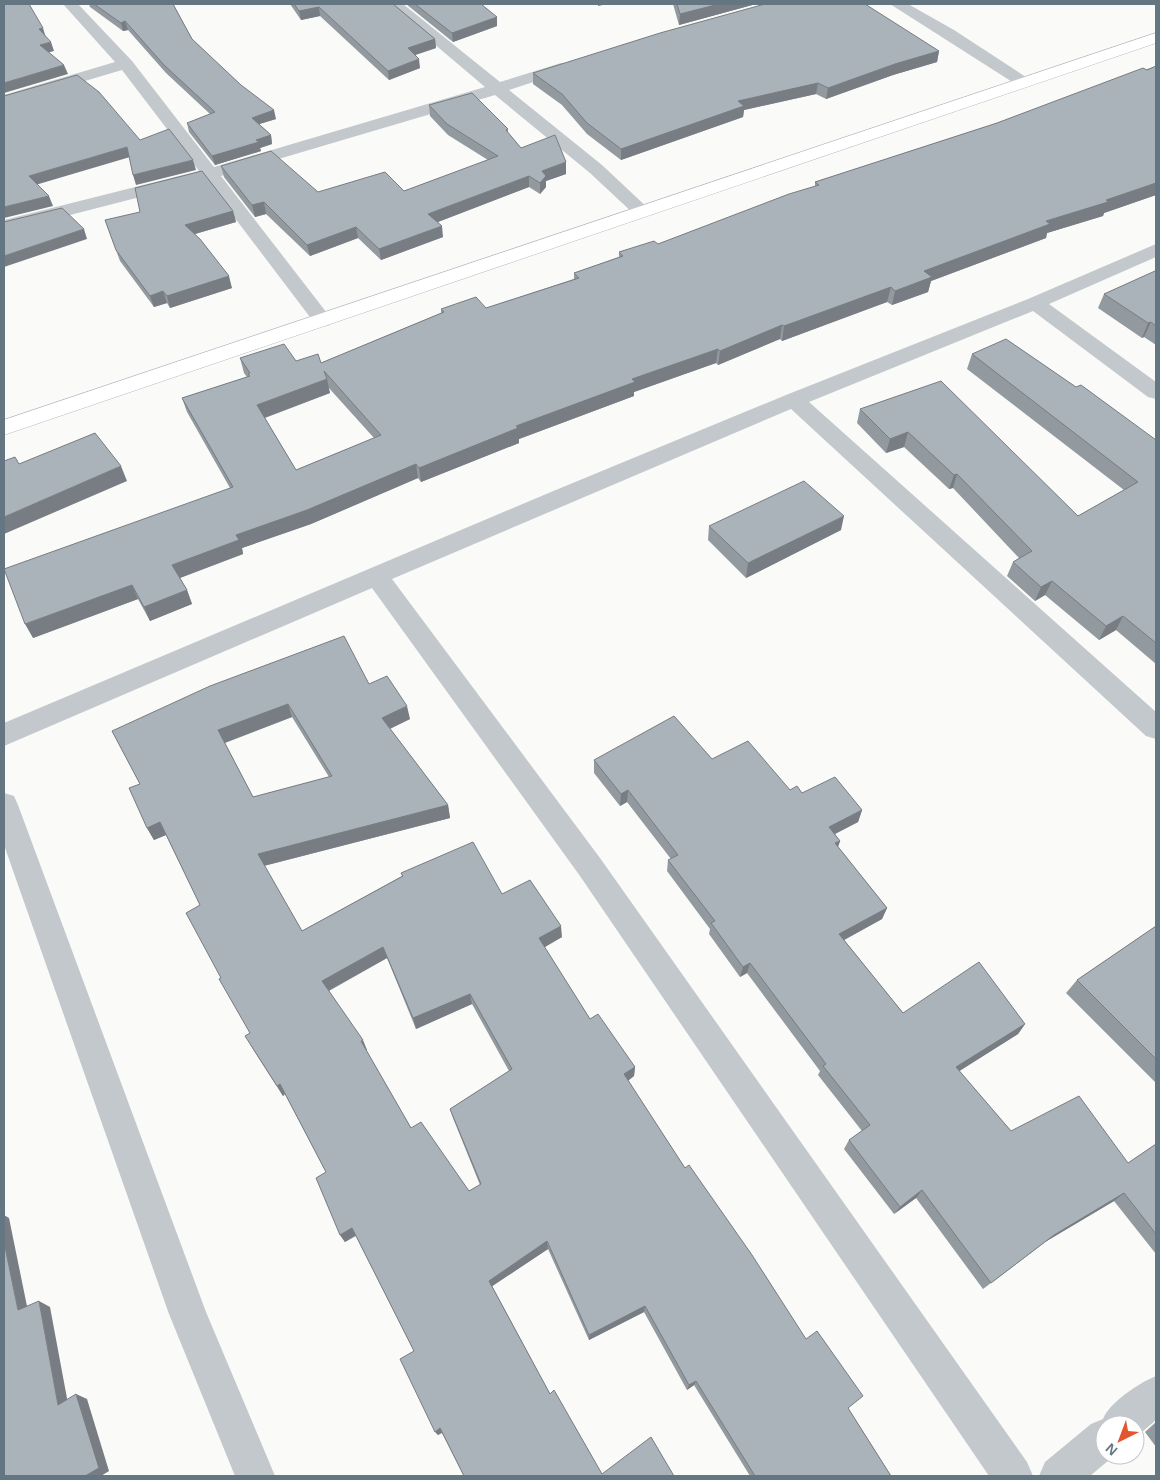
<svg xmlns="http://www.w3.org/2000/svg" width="1160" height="1480" viewBox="0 0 1160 1480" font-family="Arial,sans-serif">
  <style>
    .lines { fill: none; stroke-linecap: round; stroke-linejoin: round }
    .secondary-casing { stroke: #b3babf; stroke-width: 1 }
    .street { fill: #c3c8cc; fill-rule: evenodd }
    .secondary { fill: #fff; fill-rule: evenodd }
    .wall { fill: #929a9f; fill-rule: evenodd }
    .shaded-wall { fill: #777d82 }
    .building { fill: #aab3b9; stroke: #777d82; fill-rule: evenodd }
  </style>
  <rect width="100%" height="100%" fill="#fafaf8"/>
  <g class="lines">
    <g class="secondary-casing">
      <path id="secondary" d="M 1156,33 L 1156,43 L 4,435 L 4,420 Z"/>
    </g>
    <path class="street" d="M 63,4 L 78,4 L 132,61 L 214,167 L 485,87 L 387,4 L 403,4 L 500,82 L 561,63 L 573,63 L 575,66 L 573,69 L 509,90 L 602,165 L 651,211 L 649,215 L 642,217 L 635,215 L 590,173 L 495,95 L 221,176 L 330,317 L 333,321 L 330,325 L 323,327 L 316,325 L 206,180 L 4,232 L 4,220 L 199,171 L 122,70 L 4,105 L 4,95 L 115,62 Z
      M 890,4 L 908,4 L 954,30 L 1029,79 L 1031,82 L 1029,85 L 1017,85 Z
      M 1156,244 L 1156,257 L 1049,304 L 1156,382 L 1156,399 L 1148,397 L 1033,311 L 809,402 L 1156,712 L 1156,739 L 1146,736 L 791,409 L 392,579 L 600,858 L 1027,1462 L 1033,1476 L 989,1476 L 580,876 L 372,588 L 4,746 L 4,723 L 551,492 L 786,395 L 1028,299 Z
      M 4,793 L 14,796 L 18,805 L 206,1312 L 275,1476 L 235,1476 L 169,1314 L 4,845 Z
      M 1156,1376 L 1156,1420 L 1135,1438 L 1135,1425 L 1105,1425 L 1105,1455 L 1115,1455 L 1090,1476 L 1039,1476 L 1045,1462 L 1091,1424 L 1103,1419 C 1110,1402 1139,1383 1156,1376 Z"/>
    <use href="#secondary" class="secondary"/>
  </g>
  <path class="wall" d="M 89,4 L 173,4 L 192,39 L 276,119 L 259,124 L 271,135 L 272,144 L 260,148 L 261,151 L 215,165 L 189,132 L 187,123 L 210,114 L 166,73 L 128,30 L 123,31 L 90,7 Z
    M 290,4 L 393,4 L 435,39 L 436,48 L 415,55 L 420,68 L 389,80 L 320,16 L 301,20 Z
    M 406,4 L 481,4 L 497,26 L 453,42 Z
    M 673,4 L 756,4 L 679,25 Z
    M 939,51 L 937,62 L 893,75 L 826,99 L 816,94 L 744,110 L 743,117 L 621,160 L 587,134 L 562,105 L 533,84 L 533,73 Z
    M 1156,66 L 1156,195 L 1104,213 L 1103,216 L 1047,233 L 1046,238 L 931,281 L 928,292 L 892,305 L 887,302 L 782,341 L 780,339 L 718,365 L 716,363 L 634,392 L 634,396 L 519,439 L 519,443 L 421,482 L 418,478 L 311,524 L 242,548 L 243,554 L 180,578 L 187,590 L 192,604 L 150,621 L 138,599 L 33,638 L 230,488 L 187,412 L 182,398 L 247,377 L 244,373 L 240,358 L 321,363 L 441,313 L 441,309 L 486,308 L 574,279 L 574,273 L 619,257 L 619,252 L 658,244 L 815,186 L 815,182 L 997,123 ZM 328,387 L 374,438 L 296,470 L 265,418 L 330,393 Z
    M 429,105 L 508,129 L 508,133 L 521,148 L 566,174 L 546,181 L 546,187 L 540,194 L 529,187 L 438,222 L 443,237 L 381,260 L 358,238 L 310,256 L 266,214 L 255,217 L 224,177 L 221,166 L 318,192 L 404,191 L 488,160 L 448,135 L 430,116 Z
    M 233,211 L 236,222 L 195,234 L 232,288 L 170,308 L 167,303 L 154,307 L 120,261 L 105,220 Z
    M 1156,272 L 1156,345 L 1144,337 L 1142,338 L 1098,308 L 1104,294 Z
    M 972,354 L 1076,387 L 1156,440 L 1155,442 L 1156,442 L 1156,664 L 1116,630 L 1099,640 L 1045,595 L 1035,601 L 1007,576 L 1013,562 L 1019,558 L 953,488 L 949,489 L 904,447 L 886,453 L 857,423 L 860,409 L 1078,516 L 1124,490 L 967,369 Z
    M 709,526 L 841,530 L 746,578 L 708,540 Z
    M 369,684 L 410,719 L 390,729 L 448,805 L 450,818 L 264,866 L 302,931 L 402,876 L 401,873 L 502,894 L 562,937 L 544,947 L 590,1019 L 635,1067 L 634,1076 L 628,1081 L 685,1168 L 848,1408 L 891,1476 L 750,1476 L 694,1385 L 687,1390 L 644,1312 L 589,1340 L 548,1249 L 492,1286 L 550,1394 L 602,1474 L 674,1476 L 464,1476 L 442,1433 L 438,1435 L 414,1351 L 356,1236 L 345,1242 L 340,1235 L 326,1172 L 285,1094 L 283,1096 L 251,1046 L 250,1033 L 221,978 L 200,905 L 166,835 L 154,840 L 147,828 L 140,784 L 112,731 ZM 292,717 L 329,777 L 253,797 L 225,743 ZM 387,958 L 416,1029 L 472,1004 L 509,1071 L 450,1109 L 453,1118 L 480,1185 L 469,1191 L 411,1128 L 366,1050 L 367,1050 L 329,991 Z
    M 712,759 L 790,790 L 862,810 L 858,822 L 835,834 L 840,841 L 838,847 L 887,908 L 882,919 L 844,940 L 903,1013 L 1025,1024 L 1018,1034 L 959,1071 L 1011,1131 L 1128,1163 L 1156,1144 L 1156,1254 L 1114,1201 L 1045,1242 L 983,1289 L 916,1198 L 894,1214 L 844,1149 L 849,1140 L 862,1131 L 818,1075 L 820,1071 L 747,973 L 740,977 L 709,934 L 710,929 L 667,871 L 668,860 L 671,859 L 627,802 L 620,806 L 594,773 L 594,760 Z
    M 1156,926 L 1156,1083 L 1066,993 L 1077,980 Z
    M 1156,1422 L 1156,1447 L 1145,1432 Z"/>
  <path class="shaded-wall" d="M 598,4 L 607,4 L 598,6 Z
    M 719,4 L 756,4 L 679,25 L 680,14 Z
    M 319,7 L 320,16 L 301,20 L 299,11 Z
    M 497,17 L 497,26 L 453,42 L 452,33 Z
    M 125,21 L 128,30 L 123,31 L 121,23 Z
    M 43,28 L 46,38 L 39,29 Z
    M 435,39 L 436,48 L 409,57 L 408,48 Z
    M 51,42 L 54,51 L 43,54 L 40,45 Z
    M 939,51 L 937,62 L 893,75 L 826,99 L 828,88 L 895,64 Z
    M 419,59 L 420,68 L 389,80 L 388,71 Z
    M 64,65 L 68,74 L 4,93 L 4,83 Z
    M 818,83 L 816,94 L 744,110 L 743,117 L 621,160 L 621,149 L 738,101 Z
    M 274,110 L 276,119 L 253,126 L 252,118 Z
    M 271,135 L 272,144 L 260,148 L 261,151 L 215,165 L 212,156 Z
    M 127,147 L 130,157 L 32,186 L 29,176 Z
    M 193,160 L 196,170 L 136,185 L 133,175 Z
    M 566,162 L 566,174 L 546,181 L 546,187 L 540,194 L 540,183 L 542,171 Z
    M 529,176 L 529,187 L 430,225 L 428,214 Z
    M 1156,183 L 1156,195 L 1104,213 L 1103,216 L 1047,233 L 1046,238 L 931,281 L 928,292 L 892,305 L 895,291 L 924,271 L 1046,221 Z
    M 49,196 L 53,206 L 4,218 L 4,207 Z
    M 264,202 L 266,214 L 255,217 L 252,205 Z
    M 233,211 L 236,222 L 188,236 L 185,225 Z
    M 442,226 L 443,237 L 381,260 L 379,249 Z
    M 356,227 L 358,238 L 310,256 L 307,245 Z
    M 84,229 L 87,239 L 4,267 L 4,256 Z
    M 229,276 L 232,288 L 170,308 L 167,296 Z
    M 891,287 L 887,302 L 782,341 L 784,326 Z
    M 163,291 L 167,303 L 154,307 L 150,296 Z
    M 1151,322 L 1144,337 L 1142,338 L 1148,323 Z
    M 782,325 L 780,339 L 718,365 L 720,351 Z
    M 718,349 L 716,363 L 634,392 L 634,396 L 519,439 L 519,443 L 421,482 L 419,468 L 516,426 L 632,379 Z
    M 327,379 L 330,393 L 261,419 L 257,405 Z
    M 908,432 L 904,447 L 886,453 L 890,439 Z
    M 416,464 L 418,478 L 311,524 L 242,548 L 243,554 L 177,579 L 172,565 L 236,535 Z
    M 121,466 L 127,481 L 4,534 L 4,517 Z
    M 957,474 L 953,488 L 949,489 L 954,475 Z
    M 844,516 L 841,530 L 746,578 L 748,563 Z
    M 1052,581 L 1045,595 L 1035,601 L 1041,587 Z
    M 132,585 L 138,599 L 33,638 L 25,624 Z
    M 187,590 L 192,604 L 150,621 L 144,607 Z
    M 1123,616 L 1116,630 L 1099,640 L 1106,626 Z
    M 288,704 L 292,717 L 224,743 L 218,730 Z
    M 407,706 L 410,719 L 385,731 L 382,718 Z
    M 628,790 L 627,802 L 620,806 L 621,794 Z
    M 448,805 L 450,818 L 263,866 L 258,854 Z
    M 862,810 L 858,822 L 825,839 L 829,827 Z
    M 160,822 L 166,835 L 154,840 L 147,828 Z
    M 840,841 L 836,852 L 835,843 Z
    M 887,908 L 882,919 L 835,945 L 839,934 Z
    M 561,926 L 562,937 L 540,950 L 539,938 Z
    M 383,947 L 387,958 L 326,992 L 322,981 Z
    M 750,963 L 747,973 L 740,977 L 743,967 Z
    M 470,994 L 472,1004 L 416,1029 L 413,1018 Z
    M 1025,1024 L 1018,1034 L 950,1077 L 956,1067 Z
    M 363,1040 L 367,1050 L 365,1051 L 361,1041 Z
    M 635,1067 L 634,1076 L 623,1084 L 624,1074 Z
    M 280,1084 L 285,1094 L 283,1096 L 277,1086 Z
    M 922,1190 L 916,1198 L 894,1214 L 900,1207 Z
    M 1124,1193 L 1114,1201 L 1045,1242 L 983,1289 L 1054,1235 Z
    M 4,1215 L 9,1218 L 29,1316 L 18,1310 L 4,1242 Z
    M 352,1228 L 356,1235 L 345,1242 L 340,1235 Z
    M 547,1241 L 548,1249 L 491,1287 L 489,1281 Z
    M 39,1301 L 50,1307 L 69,1409 L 58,1405 Z
    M 645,1306 L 644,1312 L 589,1340 L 589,1335 Z
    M 696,1381 L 694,1385 L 687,1390 L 689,1385 Z
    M 76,1394 L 87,1399 L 109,1471 L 101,1476 L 85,1476 Z
    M 440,1428 L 443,1432 L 438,1435 L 435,1432 Z"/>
  <path class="building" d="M 4,4 L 29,4 L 43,28 L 39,29 L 51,42 L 40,45 L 64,65 L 4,83 Z
    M 94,4 L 173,4 L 192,39 L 241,85 L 274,110 L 252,118 L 271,135 L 256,140 L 259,142 L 212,156 L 187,123 L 215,112 L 164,65 L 125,21 L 121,23 Z
    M 294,4 L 393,4 L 435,39 L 408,48 L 419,59 L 388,71 L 319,7 L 299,11 Z
    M 415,4 L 481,4 L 497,17 L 452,33 Z
    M 677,4 L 719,4 L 680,14 Z
    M 765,4 L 865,4 L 939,51 L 895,64 L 828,88 L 818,83 L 738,101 L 744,106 L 621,149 L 587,123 L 562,94 L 533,73 L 660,33 Z
    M 1156,66 L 1156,183 L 1106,200 L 1108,202 L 1046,221 L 1050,224 L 924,271 L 932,277 L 895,291 L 891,287 L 784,326 L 782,325 L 720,351 L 718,349 L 632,379 L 635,382 L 516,426 L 518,428 L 419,468 L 416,464 L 307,510 L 236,535 L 239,540 L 172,565 L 187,590 L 144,607 L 132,585 L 25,624 L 4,569 L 233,487 L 182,398 L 250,376 L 248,374 L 250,373 L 240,358 L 284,344 L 296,361 L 318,354 L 321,363 L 444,312 L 441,309 L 476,297 L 486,308 L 579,278 L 574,273 L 623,256 L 619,252 L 654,241 L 658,244 L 789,194 L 819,185 L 815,182 L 997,123 L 1143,68 L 1147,70 ZM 324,371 L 381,435 L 296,470 L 257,405 L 327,379 Z
    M 77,75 L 99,92 L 140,140 L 169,129 L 193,160 L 133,175 L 127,147 L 29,176 L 49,196 L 4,207 L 4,96 Z
    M 472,93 L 508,129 L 506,130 L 521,148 L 555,135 L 566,162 L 542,171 L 546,176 L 540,183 L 529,176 L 428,214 L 442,226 L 379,249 L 356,227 L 307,245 L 264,202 L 252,205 L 221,166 L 271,151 L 318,192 L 385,172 L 404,191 L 498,156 L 447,124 L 429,105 Z
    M 202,171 L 233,211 L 185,225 L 200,239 L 229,276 L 167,296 L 163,291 L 150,296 L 116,250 L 105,220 L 140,212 L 135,188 Z
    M 62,208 L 84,229 L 4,256 L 4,222 Z
    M 1155,271 L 1156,272 L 1156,326 L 1151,322 L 1148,323 L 1104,294 Z
    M 1006,339 L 1076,387 L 1081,385 L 1156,440 L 1155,441 L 1156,442 L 1156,643 L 1123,616 L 1106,626 L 1052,581 L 1041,587 L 1013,562 L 1032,551 L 957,474 L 954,475 L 908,432 L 890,439 L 860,409 L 941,381 L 1078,516 L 1138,482 L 972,354 Z
    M 95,433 L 121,466 L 4,517 L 4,461 L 15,457 L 19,464 Z
    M 804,481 L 844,516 L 748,563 L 709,526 Z
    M 344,636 L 369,684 L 387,676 L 407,706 L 382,718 L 448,805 L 258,854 L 302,931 L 403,876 L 401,873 L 473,842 L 502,894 L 530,880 L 561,926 L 539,938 L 590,1019 L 598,1014 L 635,1067 L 624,1074 L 685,1168 L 689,1165 L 752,1255 L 806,1339 L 817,1331 L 863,1396 L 848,1408 L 891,1476 L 755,1476 L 696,1381 L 689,1385 L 645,1306 L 589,1335 L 547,1241 L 489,1281 L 550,1394 L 554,1390 L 602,1474 L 651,1437 L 674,1476 L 464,1476 L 440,1428 L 435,1432 L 400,1359 L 414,1351 L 352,1228 L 340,1235 L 316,1178 L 326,1172 L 280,1084 L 277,1086 L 245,1036 L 250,1033 L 219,979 L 221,978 L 186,913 L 200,905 L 160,822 L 147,828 L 129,788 L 140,784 L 112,731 L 210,686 ZM 288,704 L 332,776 L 253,797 L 218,730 ZM 383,947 L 413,1018 L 470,994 L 512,1069 L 450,1109 L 481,1184 L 469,1191 L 421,1122 L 411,1128 L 361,1041 L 363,1040 L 322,981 Z
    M 674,716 L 712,759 L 748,741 L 790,790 L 797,786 L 802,793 L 835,777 L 862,810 L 829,827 L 840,841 L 835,843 L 887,908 L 839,934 L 903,1013 L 979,962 L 1025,1024 L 956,1067 L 1011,1131 L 1079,1096 L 1128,1163 L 1156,1144 L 1156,1234 L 1124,1193 L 1054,1235 L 991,1283 L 922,1190 L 900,1207 L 849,1140 L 870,1125 L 823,1066 L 826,1064 L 750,963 L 743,967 L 711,923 L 715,921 L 668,860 L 678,855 L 628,790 L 621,794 L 594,760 Z
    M 1156,926 L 1156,1059 L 1077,980 Z
    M 4,1242 L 18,1310 L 39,1301 L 58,1405 L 76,1394 L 99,1468 L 85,1476 L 4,1476 Z"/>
  <rect width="1160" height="1480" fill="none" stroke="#657683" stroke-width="10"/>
  <g transform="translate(1120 1440) rotate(222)"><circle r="24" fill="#ffffff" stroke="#c1c8cd"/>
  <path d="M0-4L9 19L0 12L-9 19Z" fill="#e4572e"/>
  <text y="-8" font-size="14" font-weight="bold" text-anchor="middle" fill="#657683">N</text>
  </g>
</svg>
